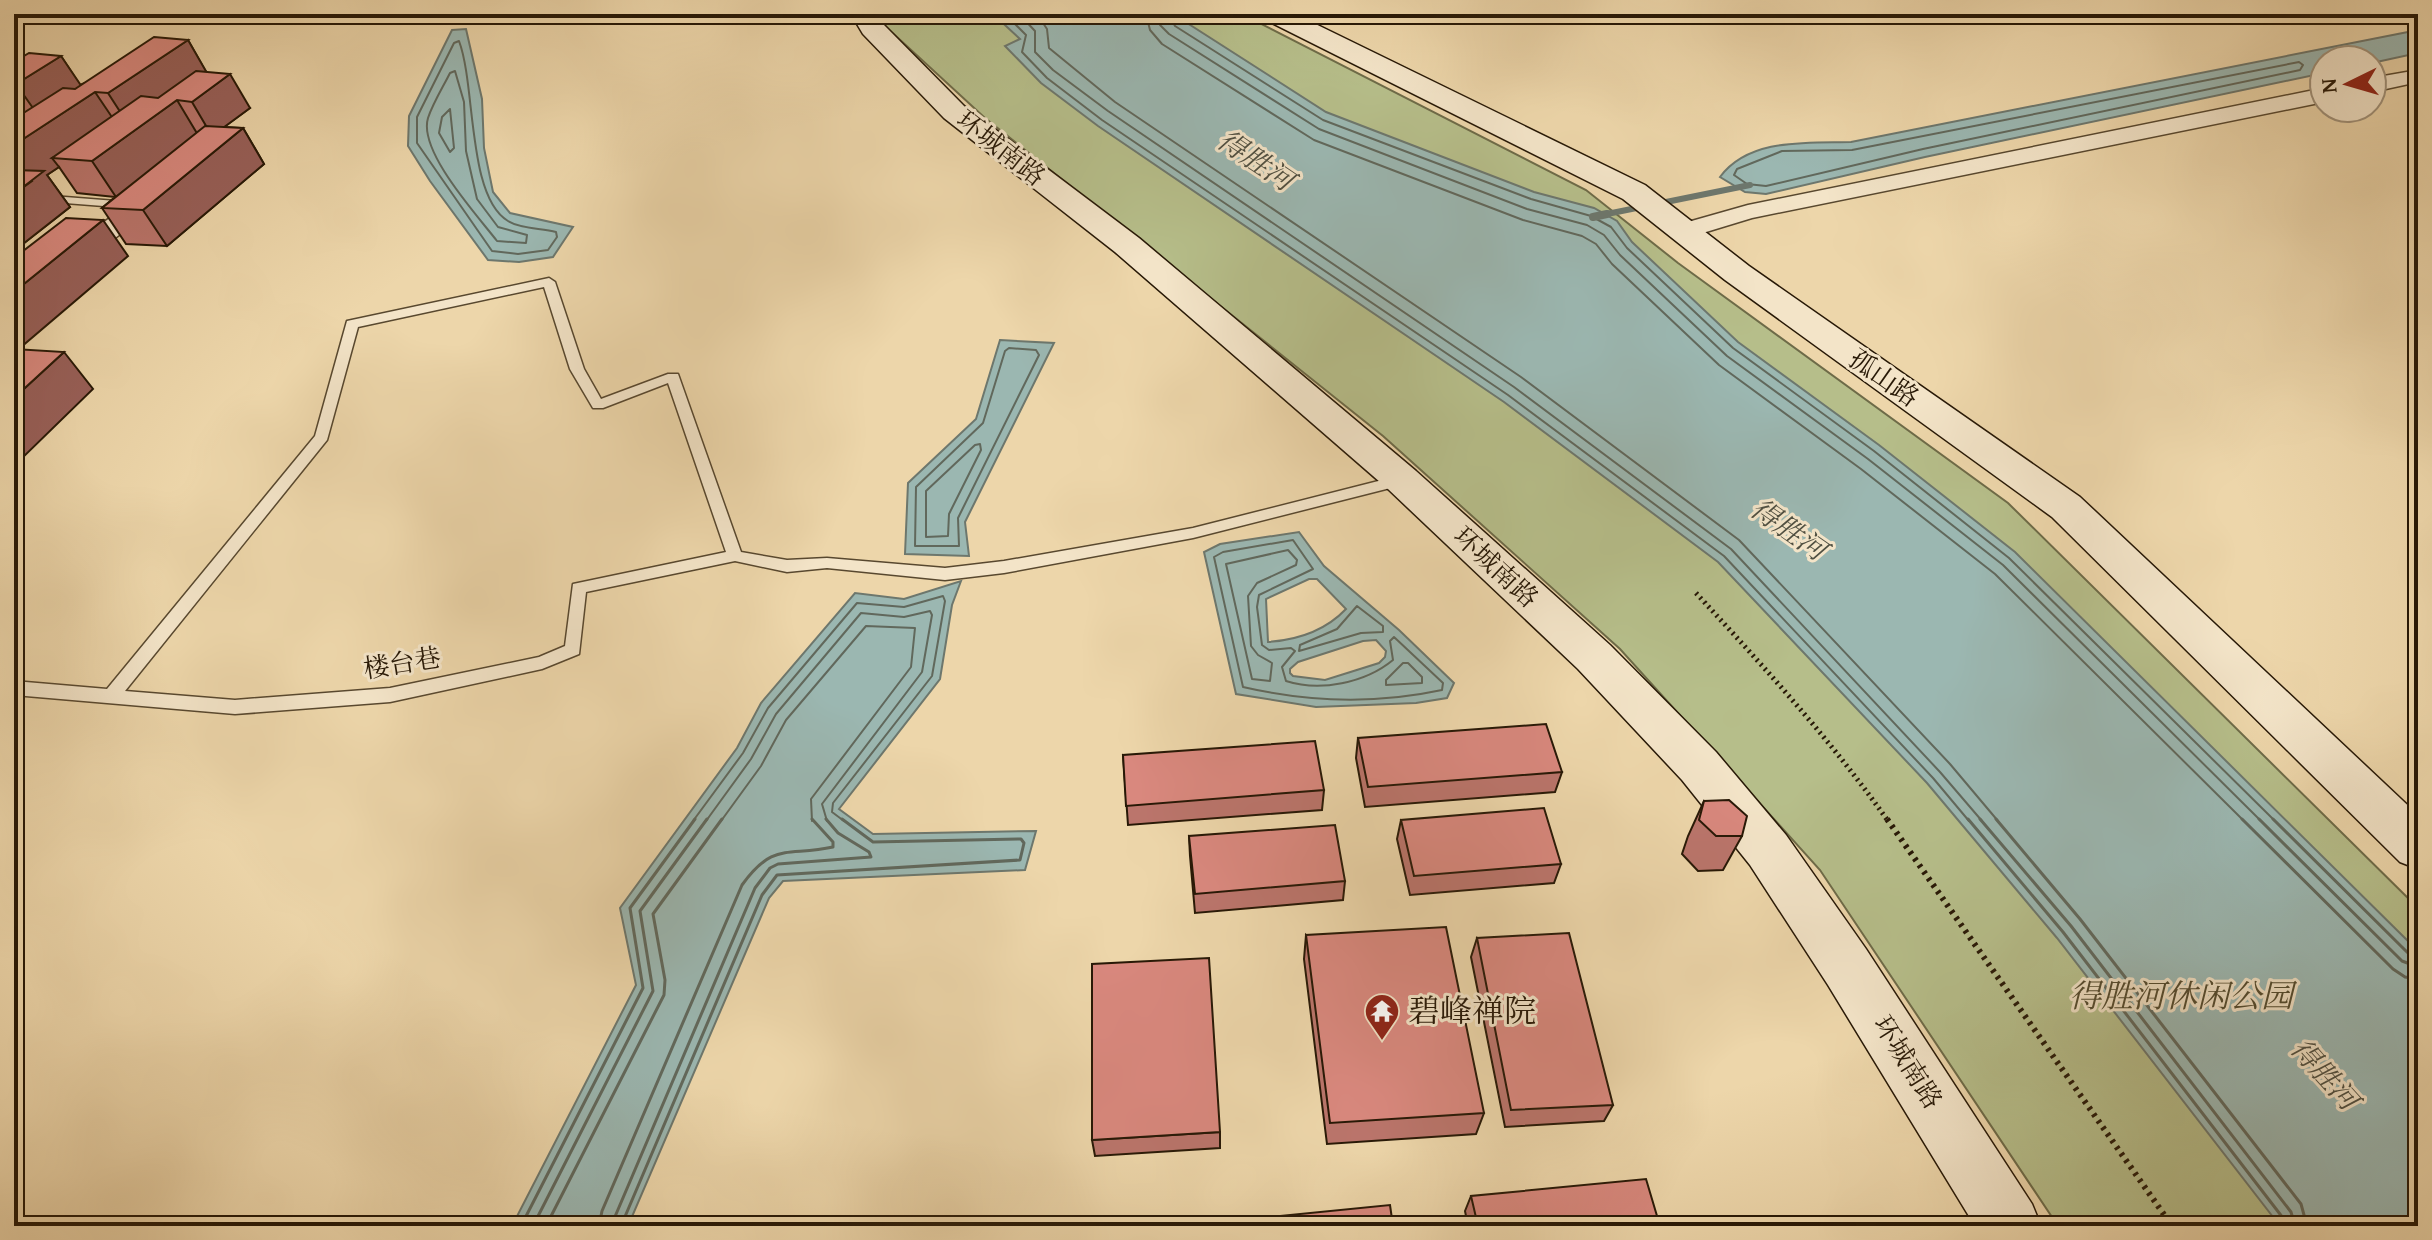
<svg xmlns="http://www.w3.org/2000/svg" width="2432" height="1240" viewBox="0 0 2432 1240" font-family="'Gentium Book Plus','Noto Serif SC',serif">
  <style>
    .green { fill: #b6be8a; stroke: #6e6b48; stroke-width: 2 }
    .water { fill: #9bb7b1; stroke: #6d776d; stroke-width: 2; fill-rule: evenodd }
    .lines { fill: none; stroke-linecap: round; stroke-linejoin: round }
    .shore-far1 { stroke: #61685c; stroke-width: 2 }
    .shore { stroke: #61685c; stroke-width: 3 }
    .stream-far1 { stroke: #6d776d; stroke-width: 6 }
    .stream { stroke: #6d776d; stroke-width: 8 }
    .lane-casing { stroke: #58482f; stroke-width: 3 }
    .street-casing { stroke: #58482f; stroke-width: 3 }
    .secondary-casing { stroke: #271806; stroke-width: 3 }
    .path-far1 { stroke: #271806; stroke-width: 5; stroke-dasharray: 2 4; stroke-linecap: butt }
    .path { stroke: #271806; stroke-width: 6; stroke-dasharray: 3 5; stroke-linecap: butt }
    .lane { fill: #f3e4c8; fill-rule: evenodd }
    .street { fill: #f3e4c8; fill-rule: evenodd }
    .secondary { fill: #f3e4c8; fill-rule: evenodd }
    .wall { fill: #bb756c; stroke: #271806; stroke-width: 2 }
    .shaded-wall { fill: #985f58; stroke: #271806; stroke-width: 2 }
    .building { fill: #d9887e; stroke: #271806; stroke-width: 2 }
    .labels { text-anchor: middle; stroke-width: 6; stroke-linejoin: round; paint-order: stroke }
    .street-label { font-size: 26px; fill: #271806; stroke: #f3e4c8 }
    .water-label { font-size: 28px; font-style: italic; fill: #505042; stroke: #f3e4c8 }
    .near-park-label { font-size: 32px; font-style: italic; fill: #524a2e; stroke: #f3e4c8 }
    .near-poi-label { font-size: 32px; fill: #271806; stroke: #f3e4c8; text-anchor: start }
  </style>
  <rect width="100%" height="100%" fill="#edd6aa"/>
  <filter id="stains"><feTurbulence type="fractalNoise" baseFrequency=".0025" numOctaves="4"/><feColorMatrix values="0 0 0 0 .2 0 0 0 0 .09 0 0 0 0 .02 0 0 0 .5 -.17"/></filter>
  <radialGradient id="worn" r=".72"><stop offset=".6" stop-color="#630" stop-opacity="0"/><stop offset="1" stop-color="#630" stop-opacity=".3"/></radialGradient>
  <path class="green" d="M 879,14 L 1242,14 L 1586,190 L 1678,263 L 2008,503 L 2418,908 L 2418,1226 L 2058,1226 L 1820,870 L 1620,649 L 1383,436 L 985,118 L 885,26 Z"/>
  <path class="water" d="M 993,14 L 1173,14 L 1326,112 L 1534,192 L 1594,208 L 1617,221 L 1632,242 L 1738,342 L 1879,445 L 2015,552 L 2418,951 L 2418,1226 L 2280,1226 L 2057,938 L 1927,783 L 1718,562 L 1504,402 L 1098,126 L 1041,83 L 1005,46 L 1020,39 Z
    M 466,29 L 482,99 L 484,148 L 493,192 L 510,213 L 573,227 L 553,257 L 519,262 L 488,260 L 430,181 L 408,146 L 409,116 L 452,30 Z
    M 2418,30 L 2418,53 L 2372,63 L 2372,60 L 2324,60 L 2324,73 L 1925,157 L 1766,194 L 1745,192 L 1720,177 C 1749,138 1806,143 1851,142 Z
    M 1000,340 L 1054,343 L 965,522 L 969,556 L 905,554 L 908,483 L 976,419 Z
    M 1299,532 L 1324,566 L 1399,630 L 1454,683 L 1447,698 L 1416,703 L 1316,707 L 1236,694 L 1204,552 L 1220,544 ZM 1309,579 L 1317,579 L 1346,609 C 1326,630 1297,640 1268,642 L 1266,599 ZM 1376,640 L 1386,651 L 1385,657 L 1379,663 L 1325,680 L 1293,676 L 1290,673 L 1290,669 L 1298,662 L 1363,641 Z
    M 961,581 L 952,605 L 940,679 L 839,809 L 873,834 L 1036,831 L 1025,870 L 783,881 L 769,898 L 628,1226 L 512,1226 L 636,985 L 620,908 L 737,748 L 761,703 L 855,593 L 904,599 Z"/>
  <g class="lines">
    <path class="shore-far1" d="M 1005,14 L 1026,35 L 1022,52 L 1047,78 L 1102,120 L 1508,395 L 1724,556 L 1933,778 L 1969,821
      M 1019,14 L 1035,31 L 1035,52 L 1053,70 L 1108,111 L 1514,387 L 1731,549 L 1940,772 L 1982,821
      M 1037,14 L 1047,29 L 1049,48 L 1115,102 L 1521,377 L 1739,540 L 1950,764 L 1998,821
      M 1146,14 L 1150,30 L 1162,44 L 1314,140 L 1523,220 L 1582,236 L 1596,244 L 1612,264 L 1719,365 L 1861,469 L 1995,574 L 2244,821
      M 1159,14 L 1160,25 L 1169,34 L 1319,129 L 1527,209 L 1587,225 L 1604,235 L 1620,255 L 1727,356 L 1868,459 L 2003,565 L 2261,821
      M 1169,14 L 1175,26 L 1323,120 L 1531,199 L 1591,216 L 1611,227 L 1627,248 L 1733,348 L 1874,451 L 2009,558 L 2275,821
      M 459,41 C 476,86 467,197 508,221 C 521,229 541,228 556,232 L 557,237 L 548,250 L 518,254 L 492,251 L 417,143 L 417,117 L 454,43 Z
      M 2299,62 L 2303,65 L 2300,70 L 1923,149 L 1766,186 L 1747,184 L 1734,175 L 1737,169 L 1782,151 L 1852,150 Z
      M 455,71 L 464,102 L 466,151 L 477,199 L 498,227 L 527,235 L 526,243 L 497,241 C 477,215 418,151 428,118 C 433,103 443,87 450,73 Z
      M 450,109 L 454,148 L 450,152 L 439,133 L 442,117 Z
      M 1009,348 L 1036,350 L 1039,355 L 958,518 L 959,546 L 915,546 L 916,487 L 983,423 L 1005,351 Z
      M 980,444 L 981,450 L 949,514 L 948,536 L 926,537 L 926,491 L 975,445 Z
      M 1293,540 L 1313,569 L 1259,595 L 1257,607 L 1262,645 L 1269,650 L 1291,648 L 1295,651 L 1282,667 L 1286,681 C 1320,692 1365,683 1393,660 L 1390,641 L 1394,637 L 1443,683 L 1442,690 C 1377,704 1308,702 1243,687 L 1214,557 L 1223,552 Z
      M 1288,550 L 1297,560 L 1296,565 L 1257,583 L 1248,596 L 1251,646 L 1258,655 L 1272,663 L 1270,681 L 1252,679 L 1226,564 Z
      M 1357,606 L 1383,626 L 1383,632 L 1361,633 L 1299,651 L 1300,645 L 1337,629 Z
      M 1403,663 L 1408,663 L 1422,677 L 1422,683 L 1386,685 L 1386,680 Z
      M 693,821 L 743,753 L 768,708 L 857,603 L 904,607 L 943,596 L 945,601 L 932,676 L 833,803 L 832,812 L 844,821
      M 706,821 L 751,759 L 776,714 L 861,613 L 904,617 L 930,611 L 932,615 L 922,672 L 822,804 L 827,821
      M 721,821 L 761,766 L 786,720 L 866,626 L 915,628 L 911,667 L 811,799 L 812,821"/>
    <path class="shore" d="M 1968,819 L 2063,932 L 2283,1218 L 2285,1226
      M 1980,819 L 2071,926 L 2291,1212 L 2295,1226
      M 1996,819 L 2080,919 L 2301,1204 L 2307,1226
      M 2242,819 L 2393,969 L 2405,977 L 2418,979
      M 2259,819 L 2402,961 L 2418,967
      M 2273,819 L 2409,954 L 2418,956
      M 521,1226 L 643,988 L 630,908 L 695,819
      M 533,1226 L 653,991 L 640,911 L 707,819
      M 546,1226 L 664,995 L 665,980 L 653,914 L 722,819
      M 599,1226 L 602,1211 L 742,885 C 774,841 787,857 833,847 L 833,842 L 812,819
      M 611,1226 L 755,888 L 770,868 L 778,864 L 871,857 L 869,852 L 838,833 L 826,819
      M 621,1226 L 762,895 L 777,875 L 1020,860 L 1024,843 L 1021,839 L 873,842 L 842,819"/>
    <path class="stream-far1" d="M 1597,216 L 1750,185"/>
    <path class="stream" d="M 1593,217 L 1607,214"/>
    <g class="lane-casing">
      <path id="lane" d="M 14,193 L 129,202 L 135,205 L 129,208 L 14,199 Z
        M 549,278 L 555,282 L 584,369 L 601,399 L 668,374 L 678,374 L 741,552 L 787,560 L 827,558 L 945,568 L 1004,561 L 1193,528 L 1402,475 L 1409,480 L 1402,485 L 1193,538 L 1004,573 L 945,580 L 827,568 L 787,572 L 735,561 L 586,592 L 579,654 L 542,669 L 390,702 L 235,714 L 14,695 L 14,681 L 107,689 L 315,436 L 347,321 ZM 544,287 L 570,369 L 593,408 L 603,408 L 668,383 L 726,552 L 573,584 L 565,646 L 539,657 L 390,688 L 235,700 L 125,691 L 327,440 L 358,327 Z"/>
    </g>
    <g class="street-casing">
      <path id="street" d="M 2418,70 L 2418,82 L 2372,92 L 2372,78 Z
        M 2324,88 L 2324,102 L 1752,218 L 1683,239 L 1674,236 L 1670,231 L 1674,226 L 1748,205 Z
        M 142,199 L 151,201 L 154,206 L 151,211 L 23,307 L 14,309 L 14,288 L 133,201 Z"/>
    </g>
    <g class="secondary-casing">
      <path id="secondary" d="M 851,14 L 877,14 L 883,24 L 964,106 L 1139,238 L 1416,471 L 1610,645 L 1716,752 L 1786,835 L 1866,949 L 2032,1204 L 2041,1226 L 1975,1226 L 1828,985 L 1750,865 L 1682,780 L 1578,669 L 1388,489 L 1115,252 L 944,118 L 863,34 Z
        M 1262,14 L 1295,14 L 1645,185 L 1749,266 L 2080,497 L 2418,815 L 2418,869 L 2400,862 L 2052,517 L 1725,280 L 1623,199 L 1266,20 Z"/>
    </g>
    <path class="path-far1" d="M 1696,593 C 1763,666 1831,740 1888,821"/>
    <path class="path" d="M 1887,819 L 2172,1226"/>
    <use href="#lane" class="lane"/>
    <use href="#street" class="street"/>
    <use href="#secondary" class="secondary"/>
  </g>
  <path class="wall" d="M 188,40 L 206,72 L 250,108 L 224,127 L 243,128 L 264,164 L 167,246 L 126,244 L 102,208 L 115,197 L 77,193 L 59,167 L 47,175 L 70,207 L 14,251 L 14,62 L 61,56 L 80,85 Z
    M 1358,738 L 1562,772 L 1555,792 L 1365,807 L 1356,758 Z
    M 1123,755 L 1324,790 L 1322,810 L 1128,825 Z
    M 1704,801 L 1742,836 L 1723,870 L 1698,871 L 1682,854 L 1688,836 Z
    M 1401,820 L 1561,864 L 1554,883 L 1410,895 L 1397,839 Z
    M 1189,836 L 1345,881 L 1343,900 L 1195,913 L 1190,856 Z
    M 1306,935 L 1484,1113 L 1476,1134 L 1327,1144 L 1304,959 Z
    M 1477,938 L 1613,1105 L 1604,1121 L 1505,1127 L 1471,957 Z
    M 1220,1132 L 1220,1148 L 1095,1156 L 1092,1140 Z
    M 1471,1196 L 1660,1226 L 1468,1226 L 1465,1211 Z"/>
  <path class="shaded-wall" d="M 188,40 L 207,73 L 130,127 L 108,93 Z
    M 61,56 L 84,90 L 40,118 L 16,84 Z
    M 230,74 L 250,108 L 212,136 L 192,102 Z
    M 95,92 L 118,126 L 52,158 L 59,167 L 47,175 L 70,207 L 14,251 L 14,194 L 32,181 L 14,157 L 14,145 Z
    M 14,98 L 28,117 L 14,126 Z
    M 177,100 L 198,135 L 116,197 L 92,161 Z
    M 243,128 L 264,164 L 167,246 L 143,210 Z
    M 103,220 L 128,256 L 14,353 L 14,292 Z
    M 64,352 L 93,389 L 14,466 L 14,398 Z"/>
  <path class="building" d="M 154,37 L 188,40 L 108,93 L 95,92 L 14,145 L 14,119 L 63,88 L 75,89 Z
    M 29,53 L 61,56 L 16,84 L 14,84 L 14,62 Z
    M 196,71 L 230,74 L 192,102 L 177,100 L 92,161 L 52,158 L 141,96 L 158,98 Z
    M 205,126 L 243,128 L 143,210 L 102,208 Z
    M 14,170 L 44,171 L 14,194 Z
    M 66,218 L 103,220 L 14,292 L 14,258 Z
    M 14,349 L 64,352 L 14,398 Z
    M 1546,724 L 1562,772 L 1368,787 L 1358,738 Z
    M 1315,741 L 1324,790 L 1126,806 L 1123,755 Z
    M 1729,800 L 1747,816 L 1742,836 L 1716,836 L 1699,820 L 1704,801 Z
    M 1544,808 L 1561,864 L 1414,876 L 1401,820 Z
    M 1335,825 L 1345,881 L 1195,894 L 1189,836 Z
    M 1446,927 L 1484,1113 L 1330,1123 L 1306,935 Z
    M 1569,933 L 1613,1105 L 1511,1110 L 1477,938 Z
    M 1209,958 L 1220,1132 L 1092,1140 L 1092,964 Z
    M 1646,1179 L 1660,1226 L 1478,1226 L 1471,1196 Z
    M 1390,1205 L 1393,1226 L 1211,1226 L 1211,1223 Z"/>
  <defs>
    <g id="temple-pin" transform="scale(1.8)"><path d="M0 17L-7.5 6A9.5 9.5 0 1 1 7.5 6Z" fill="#8f2418" stroke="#f3e4c8"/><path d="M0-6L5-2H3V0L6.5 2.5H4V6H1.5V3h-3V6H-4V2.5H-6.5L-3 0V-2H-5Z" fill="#fff"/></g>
  </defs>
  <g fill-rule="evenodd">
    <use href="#temple-pin" x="1382" y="1011"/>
  </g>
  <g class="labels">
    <g class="street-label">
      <text transform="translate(1001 148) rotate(38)" y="9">环城南路</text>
      <text transform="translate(1884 378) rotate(35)" y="9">孤山路</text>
      <text transform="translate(1496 567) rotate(43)" y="9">环城南路</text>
      <text transform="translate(402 663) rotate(-9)" y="9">楼台巷</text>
      <text transform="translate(1908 1062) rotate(58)" y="9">环城南路</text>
    </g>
    <g class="water-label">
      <text transform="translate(1256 160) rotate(34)" y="10">得胜河</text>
      <text transform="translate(1789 529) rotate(35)" y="10">得胜河</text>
      <text transform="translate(2325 1074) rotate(48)" y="10">得胜河</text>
    </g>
    <g class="near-park-label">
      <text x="2181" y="1007">得胜河休闲公园</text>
    </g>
    <g class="near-poi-label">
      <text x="1408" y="1022">碧峰禅院</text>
    </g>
  </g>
  <rect width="2432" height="1240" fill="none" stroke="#edd6aa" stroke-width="48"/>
  <rect x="16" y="16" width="2400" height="1208" fill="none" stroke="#271806" stroke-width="4"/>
  <rect x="24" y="24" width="2384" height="1192" fill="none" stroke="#271806" stroke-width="2"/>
  <g transform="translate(2348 84) rotate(265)"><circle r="38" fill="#f3e4c8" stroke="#a1927a" stroke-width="2"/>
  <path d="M0-6L14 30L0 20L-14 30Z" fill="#8f2418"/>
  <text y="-12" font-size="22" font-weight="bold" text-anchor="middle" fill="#271806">N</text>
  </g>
  <rect width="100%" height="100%" filter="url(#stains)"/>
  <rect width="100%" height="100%" fill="url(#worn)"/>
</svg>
